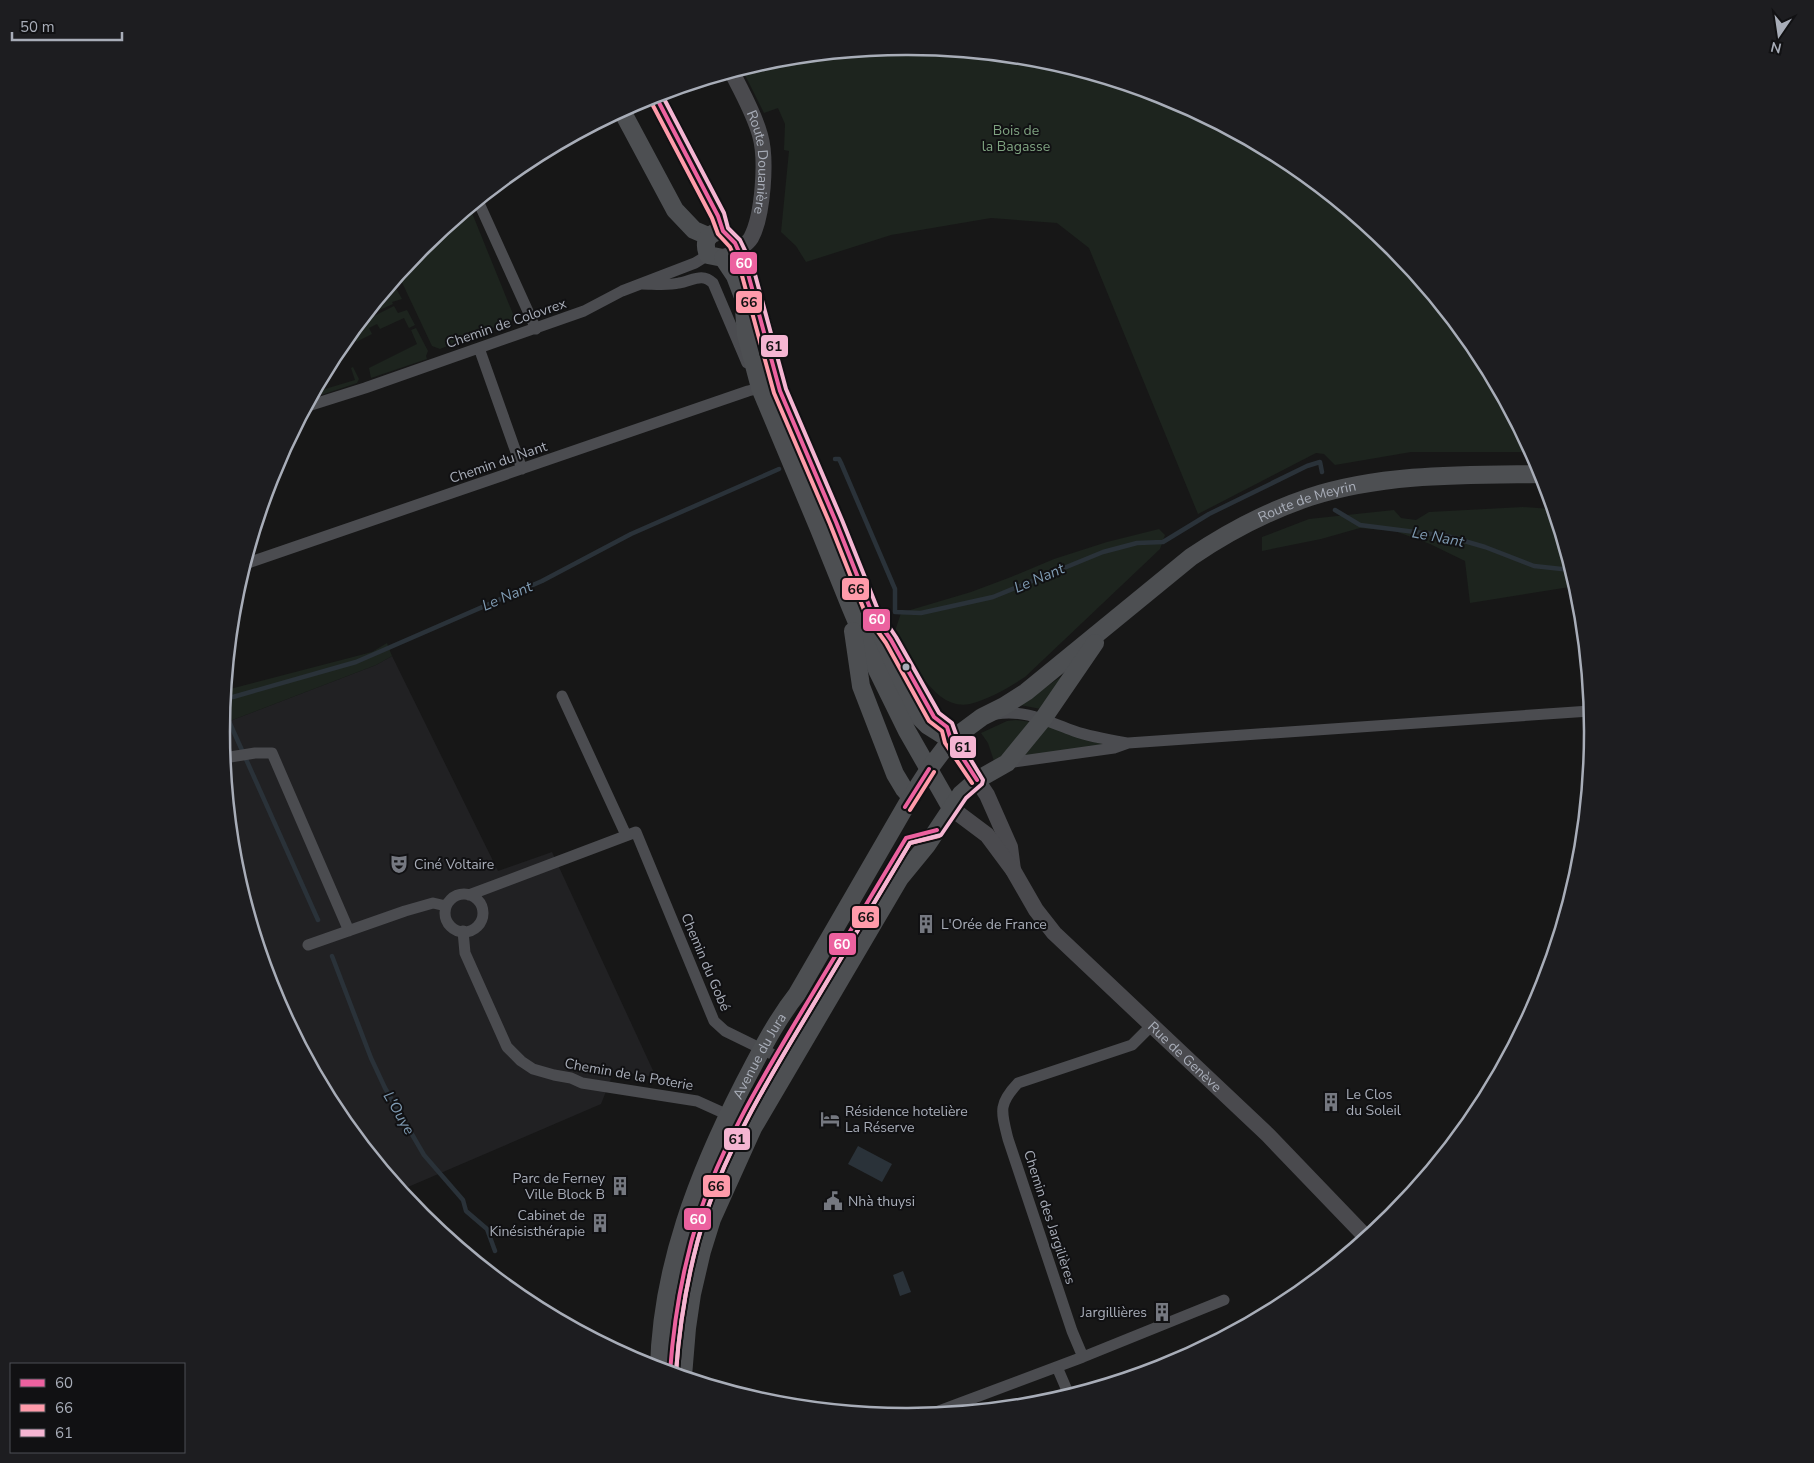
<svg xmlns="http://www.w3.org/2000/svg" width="1814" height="1463" viewBox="0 0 1814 1463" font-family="'Nunito Sans',sans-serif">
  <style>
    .built { fill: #212123 }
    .green { fill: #1d241e }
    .water { fill: #2a3239 }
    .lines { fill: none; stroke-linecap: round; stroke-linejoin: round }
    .stream { stroke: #2a3239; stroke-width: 4.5 }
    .street { stroke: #4b4c50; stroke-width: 11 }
    .secondary { stroke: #4a4a4e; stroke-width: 16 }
    .primary { stroke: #4d4f52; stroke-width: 18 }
    .bus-1-casing { stroke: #111113; stroke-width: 8 }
    .bus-2-casing { stroke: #111113; stroke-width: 8 }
    .bus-3-casing { stroke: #111113; stroke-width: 8 }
    .bus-1 { stroke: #ec619f; stroke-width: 4 }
    .bus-2 { stroke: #ff9baa; stroke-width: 4 }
    .bus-3 { stroke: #f5b5d2; stroke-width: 4 }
    .bus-dot { fill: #a8adb8; stroke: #111113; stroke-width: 2 }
    .labels { text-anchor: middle; stroke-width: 4; stroke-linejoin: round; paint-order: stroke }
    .park-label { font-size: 14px; fill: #7fa381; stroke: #111113 }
    .street-label { font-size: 14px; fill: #a8adb8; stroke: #111113 }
    .poi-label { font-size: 14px; fill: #a8adb8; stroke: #111113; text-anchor: start }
    .water-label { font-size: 15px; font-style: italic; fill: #7f9bb3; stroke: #111113 }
    .rim { fill: none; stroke: #a8adb8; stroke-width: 2.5 }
    .line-badge { stroke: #111113; stroke-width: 2 }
    .badge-label { font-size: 14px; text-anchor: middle; font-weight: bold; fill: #fff }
    .pale-badge-label { font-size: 14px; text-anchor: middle; font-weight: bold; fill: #111 }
  </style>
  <rect width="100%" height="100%" fill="#171717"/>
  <path class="built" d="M 392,656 L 498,871 L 552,852 L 656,1077 L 614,1071 L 601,1104 L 401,1190 L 337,1112 L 274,993 L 235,865 L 222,731 L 222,724 L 376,665 Z"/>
  <path class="green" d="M 907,46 L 1041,59 L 1169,99 L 1288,162 L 1392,247 L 1477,351 L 1531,452 L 1411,452 L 1335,465 L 1324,454 L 1316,453 L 1198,514 L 1089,248 L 1057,223 L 991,218 L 891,235 L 806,262 L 796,246 L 781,232 L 789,151 L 784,150 L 785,124 L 778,108 L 764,113 L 742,69 L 774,59 Z
    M 470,208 L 515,319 L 440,349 L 432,346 L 399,276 L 423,247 Z
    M 393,283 L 402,299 L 392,302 L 393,304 L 366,316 L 383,296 L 391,291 L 389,288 Z
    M 394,306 L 398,313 L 407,310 L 415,325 L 409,328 L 404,318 L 380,329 L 377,324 L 369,328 L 372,334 L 356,342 L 360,323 Z
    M 416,328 L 428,351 L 426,356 L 427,359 L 371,378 L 369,368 L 417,344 L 411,330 Z
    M 353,367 L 359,379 L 357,383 L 312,398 L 315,392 L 355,380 L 351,368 Z
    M 1523,507 L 1552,509 L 1576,586 L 1470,603 L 1465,561 L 1430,544 L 1395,531 L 1360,528 L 1321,539 L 1262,551 L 1262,537 L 1309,519 L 1394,510 L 1401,518 L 1416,520 L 1429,512 Z
    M 1159,529 L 1165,535 L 1160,549 L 1025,677 C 1008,688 989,699 970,704 C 934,712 909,655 895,631 L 902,610 L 907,611 L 971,592 L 1011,577 L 1054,559 L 1107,542 Z
    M 387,643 L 392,656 L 376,665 L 222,724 L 226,690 L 372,652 Z
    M 1062,676 L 1041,709 L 1020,705 Z
    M 1016,720 L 1032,722 L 1006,753 L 994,761 L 988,743 L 981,733 L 1007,721 Z
    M 1046,726 L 1111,745 L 1025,756 L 1023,754 Z"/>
  <path class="water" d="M 858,1146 L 892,1164 L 882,1182 L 848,1164 Z
    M 903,1271 L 911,1292 L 900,1296 L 893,1275 Z"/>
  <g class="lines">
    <path class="stream" d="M 835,459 L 839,459 L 841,463 L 895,589 L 895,612 L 921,613 L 993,597 L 1103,552 L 1137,543 L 1163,542 L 1209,514 L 1307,466 L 1320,462 L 1322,472
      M 1335,510 L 1360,525 L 1447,536 L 1485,547 L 1534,566 L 1571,570
      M 225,697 L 233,697 L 356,662 L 542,581 L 631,534 L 779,469
      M 223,714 L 228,719 L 318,920
      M 332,956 L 371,1058 L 385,1088 L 424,1155 L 463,1200 L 466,1211 L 487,1229 L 495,1251"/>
    <path class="street" d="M 478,201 L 536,329
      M 642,284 C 653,284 667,286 679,283 C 692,281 702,272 713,283 L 747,363
      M 479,348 L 522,469
      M 308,406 L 365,388 L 584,311 L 622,291 L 695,263 L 708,255
      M 245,564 L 748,391 L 760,388 L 757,382
      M 562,696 L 626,835
      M 996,714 C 1025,709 1048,722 1074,731 C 1091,737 1110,740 1128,743 L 1114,748 L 1007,763
      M 1128,743 L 1590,711
      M 224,758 L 255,753 L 272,753 L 349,931
      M445 913a19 19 0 1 1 38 0a19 19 0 1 1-38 0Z
      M 469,895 L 636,832 L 714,1021 L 725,1031 L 792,1064
      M 463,931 L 465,953 L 507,1047 L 521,1061 L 533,1069 L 554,1075 L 571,1078 L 582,1083 L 697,1101 L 728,1115 L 753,1128
      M 308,945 L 405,911 L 433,903 L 446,906
      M 1083,1357 L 1072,1331 L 1008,1139 C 1001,1111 998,1104 1018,1083 L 1132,1045 L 1151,1026
      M 1057,1367 L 1069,1395
      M 931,1414 L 1083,1357 L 1224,1300"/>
    <g class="secondary">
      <path id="s1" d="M 732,72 C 742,93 754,113 760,135 C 767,159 763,216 751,238 C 748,243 742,247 737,251"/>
      <path d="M 977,780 L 987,795 L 1010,847 L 1013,870"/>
      <path id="s2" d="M 951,808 L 987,835 L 1013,870 L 1036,910 L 1054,933 L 1268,1135 L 1366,1237"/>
    </g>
    <g class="primary">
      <path d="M 655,95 L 673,132 L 718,216 L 723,231 L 735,243 L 747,270 L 764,328 L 773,368 L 780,391 L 836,522 L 906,699 L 917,715 L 927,725 L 951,740 L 977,780"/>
      <path d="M 622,111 L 675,210 L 694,230 L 708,236"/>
      <path d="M 717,232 C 705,235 704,245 708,255 L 723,258 L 733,255"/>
      <path d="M 723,258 L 735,276 L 743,297 L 746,335 L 760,388 L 819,529 L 850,606 L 877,670 L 907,731 L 951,808"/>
      <path d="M 853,631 L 861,686 L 895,774 L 904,789 L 911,797"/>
      <path id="s3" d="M 659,1369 C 661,1268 698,1173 743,1085 C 760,1053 775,1022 797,994 L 911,797 L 929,769 L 951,740 L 982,717 L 1004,706 L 1026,692 L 1191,557 C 1228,532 1268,511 1310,497 C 1384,473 1465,475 1542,474"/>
      <path d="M 683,1376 L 687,1328 L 692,1294 L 702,1251 L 712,1219 L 753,1128 L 900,878 L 927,845 L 961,794 L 977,780 L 1007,763 L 1043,719 L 1095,643"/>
    </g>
    <g class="bus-1-casing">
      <path id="bus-1" d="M 655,95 L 718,216 L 723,231 L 735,243 L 747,270 L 780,391 L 836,522 L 872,613 L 891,640 L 934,717 L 947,727 L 951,740 L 977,780
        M 905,807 L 929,769
        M 670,1372 C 674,1317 683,1265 700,1212 C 722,1145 759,1084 795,1023 C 832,961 869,900 906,838 L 937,830"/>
    </g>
    <g class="bus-2-casing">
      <path id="bus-2" d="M 649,98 L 712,218 L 718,234 L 730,247 L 741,272 L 774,393 L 830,524 L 866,615 L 886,643 L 929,721 L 942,731 L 945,743 L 972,783
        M 910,810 L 934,772
        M 676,1372 C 680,1318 689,1265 706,1213 C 729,1146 765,1085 801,1025 C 837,964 874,904 910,843 L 939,836"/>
    </g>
    <g class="bus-3-casing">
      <path id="bus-3" d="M 661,93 L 724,213 L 728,228 L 740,240 L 753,267 L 786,389 L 842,520 L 878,610 L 896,637 L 939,713 L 952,723 L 957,737 L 983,780 L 982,784 L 966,798 L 941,835 L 910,843 C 874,904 837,964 801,1025 C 765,1085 729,1146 706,1213 C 689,1265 680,1318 676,1372"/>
    </g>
    <use href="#bus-1" class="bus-1"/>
    <use href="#bus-2" class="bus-2"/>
    <use href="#bus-3" class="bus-3"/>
  </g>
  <defs>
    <g id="theatre-bare" transform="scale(1.5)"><path d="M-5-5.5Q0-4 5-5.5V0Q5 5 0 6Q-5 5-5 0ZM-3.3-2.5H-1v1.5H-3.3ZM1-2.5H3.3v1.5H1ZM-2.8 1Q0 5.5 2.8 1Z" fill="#757880" stroke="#111113" stroke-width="2.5" paint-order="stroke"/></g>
    <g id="building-bare" transform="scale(1.5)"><path d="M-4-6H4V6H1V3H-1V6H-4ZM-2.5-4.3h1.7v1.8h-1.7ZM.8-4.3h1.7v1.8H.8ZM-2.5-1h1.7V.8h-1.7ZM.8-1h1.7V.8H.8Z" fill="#757880" stroke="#111113" stroke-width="2.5" paint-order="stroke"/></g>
    <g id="hotel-bare" transform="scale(1.5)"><path d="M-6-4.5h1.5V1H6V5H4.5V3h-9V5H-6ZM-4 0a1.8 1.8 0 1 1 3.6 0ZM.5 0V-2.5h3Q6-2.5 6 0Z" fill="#757880" stroke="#111113" stroke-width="2.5" paint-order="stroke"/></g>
    <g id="civic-bare" transform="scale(1.5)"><path d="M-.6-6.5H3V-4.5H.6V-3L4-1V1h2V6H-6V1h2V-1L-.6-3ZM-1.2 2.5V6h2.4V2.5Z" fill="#757880" stroke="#111113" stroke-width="2.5" paint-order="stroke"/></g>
  </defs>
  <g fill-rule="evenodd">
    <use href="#theatre-bare" x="399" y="864"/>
    <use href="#building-bare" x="926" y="924"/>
    <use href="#building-bare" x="1331" y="1102"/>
    <use href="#hotel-bare" x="830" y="1119"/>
    <use href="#building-bare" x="620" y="1186"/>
    <use href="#civic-bare" x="833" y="1201"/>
    <use href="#building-bare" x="600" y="1223"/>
    <use href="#building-bare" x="1162" y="1312"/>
  </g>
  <circle class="bus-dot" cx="906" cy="667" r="4.5"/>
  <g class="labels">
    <g class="park-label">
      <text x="1016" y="135">Bois de<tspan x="1016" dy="16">la Bagasse</tspan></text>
    </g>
    <g class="street-label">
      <text dy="5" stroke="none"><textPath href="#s1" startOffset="96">Route Douanière</textPath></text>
      <text transform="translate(506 323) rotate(-19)" y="5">Chemin de Colovrex</text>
      <text transform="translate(498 462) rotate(-19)" y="5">Chemin du Nant</text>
      <text dy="5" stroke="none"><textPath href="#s3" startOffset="1134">Route de Meyrin</textPath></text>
      <text transform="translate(706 962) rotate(67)" y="5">Chemin du Gobé</text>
      <text dy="5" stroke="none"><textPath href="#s3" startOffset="332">Avenue du Jura</textPath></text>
      <text dy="5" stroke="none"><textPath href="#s2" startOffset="344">Rue de Genève</textPath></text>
      <text transform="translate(629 1074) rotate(10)" y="5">Chemin de la Poterie</text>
      <text transform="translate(1050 1217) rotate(72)" y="5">Chemin des Jargilières</text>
    </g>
    <g class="poi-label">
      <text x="414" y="869">Ciné Voltaire</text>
      <text x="941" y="929">L'Orée de France</text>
      <text x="1346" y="1099">Le Clos<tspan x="1346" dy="16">du Soleil</tspan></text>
      <text x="845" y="1116">Résidence hotelière<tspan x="845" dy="16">La Réserve</tspan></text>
      <text x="605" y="1183" text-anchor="end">Parc de Ferney<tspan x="605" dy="16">Ville Block B</tspan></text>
      <text x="848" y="1206">Nhà thuysi</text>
      <text x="585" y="1220" text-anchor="end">Cabinet de<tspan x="585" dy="16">Kinésisthérapie</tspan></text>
      <text x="1147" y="1317" text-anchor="end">Jargillières</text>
    </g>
    <g class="water-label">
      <text transform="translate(1438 537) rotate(11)" y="5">Le Nant</text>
      <text transform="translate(1039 578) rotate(-23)" y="5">Le Nant</text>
      <text transform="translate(507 596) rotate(-23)" y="5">Le Nant</text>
      <text transform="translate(399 1113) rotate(60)" y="5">L'Ouye</text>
    </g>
  </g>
  <path d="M0 0H1814V1463H0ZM906 55H908A676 676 0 0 1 1584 731V732A676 676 0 0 1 908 1408H906A676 676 0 0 1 230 732V731A676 676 0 0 1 906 55Z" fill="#1d1d20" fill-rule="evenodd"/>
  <path class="rim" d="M906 55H908A676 676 0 0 1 1584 731V732A676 676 0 0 1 908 1408H906A676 676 0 0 1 230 732V731A676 676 0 0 1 906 55Z"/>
  <g class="line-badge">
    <rect x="729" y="251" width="29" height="24" rx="5" fill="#ec619f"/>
    <rect x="735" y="290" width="28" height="24" rx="5" fill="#ff9baa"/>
    <rect x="760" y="334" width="29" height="24" rx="5" fill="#f5b5d2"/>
    <rect x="841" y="577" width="29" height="24" rx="5" fill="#ff9baa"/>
    <rect x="862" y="608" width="29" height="24" rx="5" fill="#ec619f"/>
    <rect x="949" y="735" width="28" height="24" rx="5" fill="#f5b5d2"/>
    <rect x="851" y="905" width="29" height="24" rx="5" fill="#ff9baa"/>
    <rect x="828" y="932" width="29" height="24" rx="5" fill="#ec619f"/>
    <rect x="723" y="1127" width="28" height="24" rx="5" fill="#f5b5d2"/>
    <rect x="702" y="1174" width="29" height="24" rx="5" fill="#ff9baa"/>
    <rect x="683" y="1207" width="29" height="24" rx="5" fill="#ec619f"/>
  </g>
  <g class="badge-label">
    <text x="744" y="268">60</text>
    <text x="877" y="624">60</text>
    <text x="842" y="949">60</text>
    <text x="698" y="1224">60</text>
  </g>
  <g class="pale-badge-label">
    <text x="749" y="307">66</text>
    <text x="774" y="351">61</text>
    <text x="856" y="594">66</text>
    <text x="963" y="752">61</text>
    <text x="866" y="922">66</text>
    <text x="737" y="1144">61</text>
    <text x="716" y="1191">66</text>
  </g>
  <rect x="10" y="1363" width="175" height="90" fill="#111113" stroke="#4d4f55"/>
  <rect x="20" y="1379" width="25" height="8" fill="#ec619f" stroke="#4d4f55"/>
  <text x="55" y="1388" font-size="15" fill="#a8adb8">60</text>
  <rect x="20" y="1404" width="25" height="8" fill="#ff9baa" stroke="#4d4f55"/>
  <text x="55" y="1413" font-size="15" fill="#a8adb8">66</text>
  <rect x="20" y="1429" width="25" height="8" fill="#f5b5d2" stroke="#4d4f55"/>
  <text x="55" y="1438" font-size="15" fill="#a8adb8">61</text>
  <g transform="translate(1779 35) rotate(193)" stroke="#111113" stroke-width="4" paint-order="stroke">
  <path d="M0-4L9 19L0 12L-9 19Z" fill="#a8adb8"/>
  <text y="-8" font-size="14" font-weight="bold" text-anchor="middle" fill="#a8adb8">N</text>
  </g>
  <path d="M12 32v8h110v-8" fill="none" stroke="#a8adb8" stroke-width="2.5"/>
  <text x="20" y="32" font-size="15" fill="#a8adb8" stroke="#111113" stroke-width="4" paint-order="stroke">50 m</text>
</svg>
